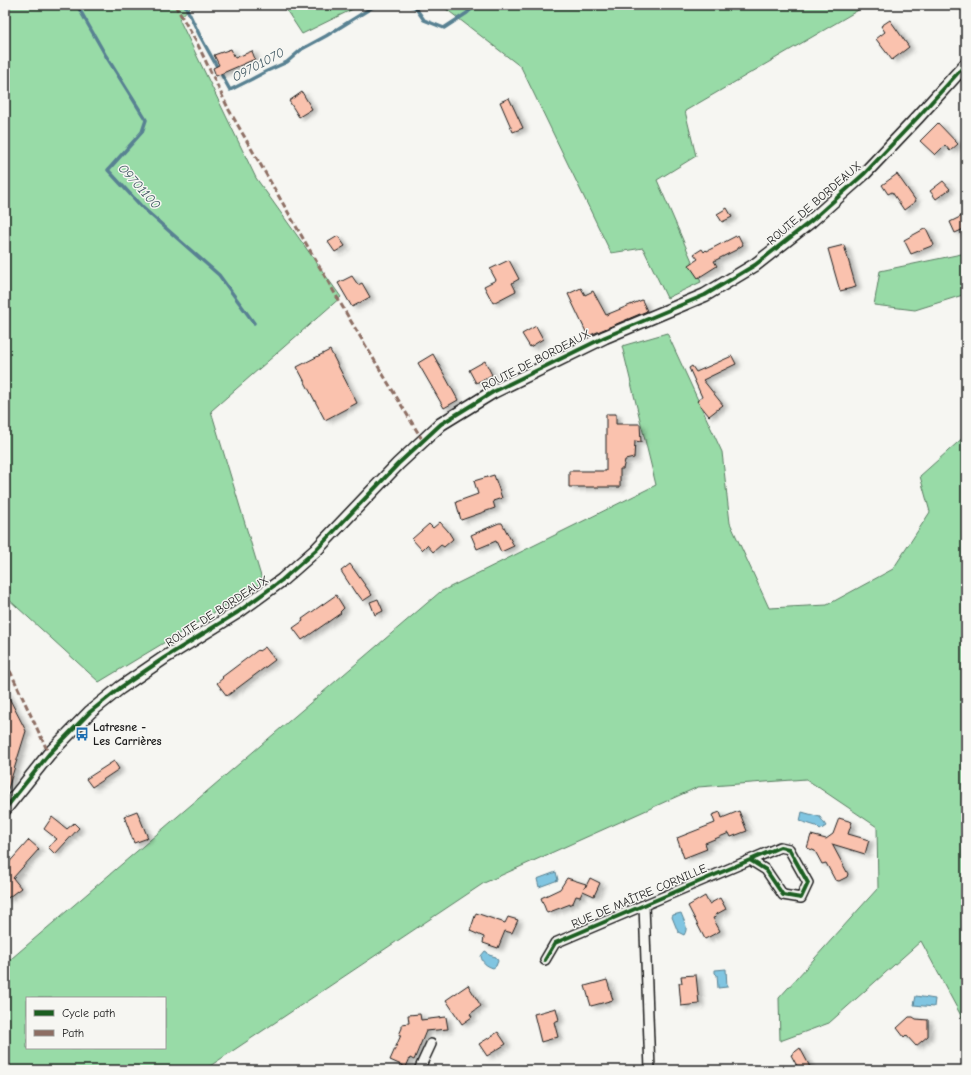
<svg xmlns="http://www.w3.org/2000/svg" width="971" height="1075" viewBox="0 0 971 1075" font-family="'Comic Neue',sans-serif">
  <style>
    .green { fill: #98dba7; stroke: #5a7c62; fill-rule: evenodd }
    .water { fill: #80c5e1; stroke: #588192 }
    .lines { fill: none; stroke-linecap: round; stroke-linejoin: round }
    .stream { stroke: #588192; stroke-width: 3.5 }
    .building { fill: #fac2ae; stroke: #1c1c1c; filter: url(#shadow) }
    .minor-casing { stroke: #1c1c1c; stroke-width: 12 }
    .tertiary-casing { stroke: #1c1c1c; stroke-width: 15 }
    .minor { stroke: #f6f6f2; stroke-width: 9 }
    .tertiary { stroke: #f6f6f2; stroke-width: 12 }
    .quiet { stroke: #8d6e63; stroke-width: 3; stroke-dasharray: 6 3; stroke-linecap: butt }
    .cycleway-casing { stroke: #f6f6f2; stroke-width: 6 }
    .cycleway { stroke: #1b5e20; stroke-width: 4 }
    .labels { text-anchor: middle; stroke-width: 3; stroke-linejoin: round; paint-order: stroke }
    .street-label { font-size: 12px; fill: #1c1c1c; stroke: #f6f6f2 }
    .poi-label { font-size: 12px; font-weight: bold; fill: #1c1c1c; stroke: #f6f6f2; text-anchor: start }
    .water-label { font-size: 13px; font-style: italic; fill: #3f5761; stroke: #f6f6f2 }
  </style>
  <defs>
    <filter id="shadow"><feDropShadow dx="4.5" dy="2.5" stdDeviation="2" flood-color="#0004"/></filter>
  </defs>
  <rect width="100%" height="100%" fill="#f6f6f2"/>
  <filter id="ink" filterUnits="userSpaceOnUse"><feTurbulence type="fractalNoise" baseFrequency=".025" numOctaves="2"/><feDisplacementMap in="SourceGraphic" scale="8" xChannelSelector="R" yChannelSelector="G"/><feConvolveMatrix kernelMatrix="1 2 1 2 8 2 1 2 1" color-interpolation-filters="sRGB"/></filter>
  <g filter="url(#ink)">
    <path class="green" d="M 5,5 L 192,5 L 179,19 L 256,178 L 341,297 L 211,411 L 263,583 L 99,682 L 5,596 Z
      M 283,5 L 361,5 L 302,34 Z
      M 441,5 L 867,5 L 685,111 L 696,156 L 657,180 L 701,282 L 667,298 L 643,248 L 611,253 L 521,67 Z
      M 966,253 L 966,294 L 915,310 L 874,305 L 880,271 Z
      M 667,333 L 722,452 L 730,523 L 769,608 L 827,605 L 893,569 L 930,512 L 920,476 L 966,435 L 966,1025 L 921,941 L 829,1023 L 780,1041 L 779,998 L 878,888 L 877,827 L 806,779 L 698,787 L 484,883 L 204,1070 L 101,1070 L 100,1069 L 98,1070 L 5,1070 L 5,964 L 440,592 L 656,485 L 622,346 ZM 27,998 L 165,998 L 165,1048 L 27,1048 Z"/>
    <path class="water" d="M 802,812 L 820,817 L 826,826 L 820,830 L 816,826 L 800,821 Z
      M 556,872 L 558,880 L 539,887 L 537,879 Z
      M 681,913 C 684,921 689,928 684,935 L 678,932 L 672,917 L 673,915 Z
      M 485,951 L 487,952 L 489,955 L 496,957 L 498,961 L 496,966 L 493,968 C 487,966 482,963 481,956 Z
      M 726,969 L 727,987 L 718,988 L 717,975 L 715,973 L 715,970 Z
      M 916,996 L 935,999 L 934,1007 L 914,1005 Z"/>
    <g class="lines">
      <path class="stream" d="M 77,5 L 106,56 L 146,120 L 142,132 L 108,170 L 142,207 L 186,246 L 219,275 L 254,323
        M 185,5 L 200,36 L 230,90 L 250,80 L 267,71 L 287,62 L 302,49 L 326,36 L 376,5
        M 409,5 L 415,7 L 424,20 L 444,28 L 467,13 L 476,5"/>
    </g>
    <path class="building" d="M 890,20 L 909,47 L 892,60 L 876,39 L 885,32 L 881,26 Z
      M 231,49 L 235,58 L 252,51 L 255,59 L 216,76 L 213,68 L 219,65 L 214,55 Z
      M 302,92 L 312,109 L 299,117 L 289,101 Z
      M 509,98 L 523,128 L 513,132 L 500,102 Z
      M 938,123 L 958,144 L 950,151 L 945,145 L 935,155 L 920,141 Z
      M 897,174 L 916,201 L 904,210 L 892,192 L 888,194 L 882,185 Z
      M 943,181 L 950,189 L 936,199 L 930,191 Z
      M 727,208 L 732,217 L 722,222 L 717,214 Z
      M 966,214 L 966,228 L 955,233 L 950,222 Z
      M 926,228 L 934,245 L 911,254 L 904,240 Z
      M 738,235 L 743,245 L 738,248 L 738,249 L 714,261 L 717,266 L 698,278 L 689,265 L 698,259 L 694,254 L 702,249 L 704,252 L 706,250 L 707,251 Z
      M 338,236 L 345,246 L 335,252 L 328,242 Z
      M 844,245 L 856,287 L 840,291 L 828,249 Z
      M 509,260 L 519,279 L 512,283 L 516,291 L 493,303 L 484,286 L 496,280 L 490,269 Z
      M 352,276 L 358,285 L 362,283 L 370,297 L 352,307 L 338,283 Z
      M 581,288 L 585,295 L 593,291 L 606,315 L 642,300 L 647,311 L 588,336 L 568,294 Z
      M 536,326 L 543,339 L 530,347 L 522,334 Z
      M 330,350 L 357,403 L 325,420 L 297,367 Z
      M 433,354 L 458,400 L 444,408 L 418,363 Z
      M 732,356 L 736,364 L 703,380 L 723,405 L 709,416 L 697,401 L 702,397 L 689,368 L 692,366 L 696,372 Z
      M 485,361 L 492,375 L 476,383 L 469,370 Z
      M 606,414 L 616,414 L 616,424 L 640,424 L 641,442 L 635,441 L 634,458 L 625,460 L 623,469 L 620,469 L 620,487 L 569,487 L 569,471 L 606,471 Z
      M 494,475 L 502,498 L 493,501 L 495,508 L 461,520 L 456,502 L 478,494 L 474,481 Z
      M 440,522 L 448,531 L 453,539 L 444,547 L 441,545 L 433,552 L 427,545 L 422,550 L 412,539 L 429,524 L 433,528 Z
      M 499,523 L 502,523 L 514,546 L 501,552 L 496,541 L 477,549 L 471,535 Z
      M 350,564 L 372,595 L 363,601 L 357,593 L 356,594 L 341,571 Z
      M 336,595 L 344,608 L 340,612 L 341,613 L 302,640 L 293,628 L 303,621 L 302,619 Z
      M 378,599 L 383,611 L 375,615 L 370,602 Z
      M 265,647 L 275,660 L 227,696 L 217,683 L 223,678 L 222,677 L 258,650 L 259,651 Z
      M 5,690 L 26,731 L 7,792 L 5,791 Z
      M 114,761 L 119,769 L 92,787 L 86,779 Z
      M 137,811 L 148,838 L 134,843 L 124,816 Z
      M 739,811 L 747,831 L 731,837 L 729,833 L 705,843 L 707,849 L 684,858 L 677,838 L 715,823 L 712,815 L 720,812 L 722,818 Z
      M 52,817 L 67,829 L 74,823 L 79,828 L 55,854 L 48,847 L 57,839 L 44,829 Z
      M 839,818 L 852,822 L 848,834 L 869,840 L 865,854 L 832,844 L 848,874 L 847,877 L 839,881 L 835,880 L 826,863 L 822,864 L 815,851 L 807,848 L 811,835 L 826,839 L 833,834 Z
      M 29,840 L 39,849 L 13,878 L 21,888 L 5,900 L 5,867 Z
      M 567,878 L 586,884 L 585,888 L 590,878 L 600,883 L 594,896 L 583,891 L 580,897 L 576,896 L 573,903 L 547,913 L 541,898 L 560,889 Z
      M 705,896 L 709,904 L 720,898 L 726,909 L 715,915 L 716,917 L 713,918 L 720,931 L 705,939 L 688,906 Z
      M 476,913 L 505,923 L 508,917 L 518,920 L 512,933 L 505,931 L 498,948 L 483,943 L 484,937 L 470,931 Z
      M 696,975 L 699,1004 L 681,1006 L 679,983 L 682,983 L 681,976 Z
      M 607,980 L 613,1000 L 591,1006 L 585,986 Z
      M 468,985 L 481,1006 L 470,1014 L 472,1017 L 462,1024 L 446,1000 Z
      M 556,1008 L 559,1020 L 554,1022 L 558,1037 L 541,1042 L 534,1014 Z
      M 420,1014 L 421,1020 L 446,1017 L 448,1029 L 426,1031 L 414,1060 L 410,1058 L 406,1067 L 390,1060 L 401,1035 L 399,1035 L 402,1028 L 402,1024 L 409,1023 L 408,1015 Z
      M 909,1017 L 913,1017 L 916,1019 L 928,1020 L 928,1036 L 916,1046 L 906,1035 L 904,1037 L 897,1028 Z
      M 498,1032 L 506,1044 L 487,1056 L 479,1044 Z
      M 800,1048 L 808,1063 L 811,1070 L 796,1070 L 797,1066 L 791,1055 Z"/>
    <g class="lines">
      <g class="minor-casing">
        <path id="minor" d="M 644,905 L 650,1070
          M 545,960 L 555,943 L 750,860 L 766,870 L 783,895 L 801,898 L 808,883 L 789,849 L 780,847 L 750,860
          M 419,1070 L 431,1044"/>
      </g>
      <g class="tertiary-casing">
        <path id="tertiary" d="M 5,809 L 49,754 L 90,712 L 120,688 L 164,658 L 238,612 L 282,580 L 316,550 L 398,464 L 441,424 L 493,392 L 605,337 L 705,295 L 755,265 L 811,221 L 865,173 L 918,117 L 966,64"/>
      </g>
      <use href="#minor" class="minor"/>
      <use href="#tertiary" class="tertiary"/>
      <path class="quiet" d="M 175,5 L 197,43 L 229,110 L 349,318 L 423,441
        M 5,663 L 11,673 L 49,754"/>
      <g class="cycleway-casing">
        <path id="cycleway" d="M 5,809 L 49,754 L 90,712 L 120,688 L 164,658 L 238,612 L 282,580 L 316,550 L 398,464 L 441,424 L 493,392 L 605,337 L 705,295 L 755,265 L 811,221 L 865,173 L 918,117 L 966,64
          M 545,960 L 555,943 L 750,860 L 766,870 L 783,895 L 801,898 L 808,883 L 789,849 L 780,847 L 750,860"/>
      </g>
      <use href="#cycleway" class="cycleway"/>
    </g>
  </g>
  <defs>
    <g id="bus-bare" transform="scale(1.08)"><path d="M-5-6H5V4H4V6H2V4H-2V6H-4V4H-5ZM-3.5-4V0h7V-4ZM-3.5 1.2v1.5H-2V1.2ZM2 1.2v1.5H3.5V1.2Z" fill="#1f6fb2" stroke="#f6f6f2" stroke-width="2.5" paint-order="stroke"/></g>
  </defs>
  <g fill-rule="evenodd">
    <use href="#bus-bare" x="82" y="734"/>
  </g>
  <g class="labels">
    <g class="street-label">
      <text transform="translate(814 203) rotate(-41)" y="4">ROUTE DE BORDEAUX</text>
      <text transform="translate(536 360) rotate(-27)" y="4">ROUTE DE BORDEAUX</text>
      <text transform="translate(217 611) rotate(-33)" y="4">ROUTE DE BORDEAUX</text>
      <text transform="translate(639 896) rotate(-23)" y="4">RUE DE MAÎTRE CORNILLE</text>
    </g>
    <g class="poi-label">
      <text x="93" y="731">Latresne -<tspan x="93" dy="14">Les Carrières</tspan></text>
    </g>
    <g class="water-label">
      <text transform="translate(258 64) rotate(-28)" y="5">O9701070</text>
      <text transform="translate(140 186) rotate(48)" y="5">O9701100</text>
    </g>
  </g>
  <rect width="971" height="1075" fill="none" stroke="#f6f6f2" stroke-width="20"/>
  <rect x="10" y="10" width="951" height="1055" fill="none" stroke="#1c1c1c" stroke-width="1.5" filter="url(#ink)"/>
  <rect x="26" y="997" width="140" height="52" fill="#f6f6f2" stroke="#9f9f9c"/>
  <rect x="34" y="1010" width="20" height="6" fill="#1b5e20" stroke="#9f9f9c"/>
  <text x="62" y="1017" font-size="12" fill="#1c1c1c">Cycle path</text>
  <rect x="34" y="1030" width="20" height="6" fill="#8d6e63" stroke="#9f9f9c"/>
  <text x="62" y="1037" font-size="12" fill="#1c1c1c">Path</text>
</svg>
